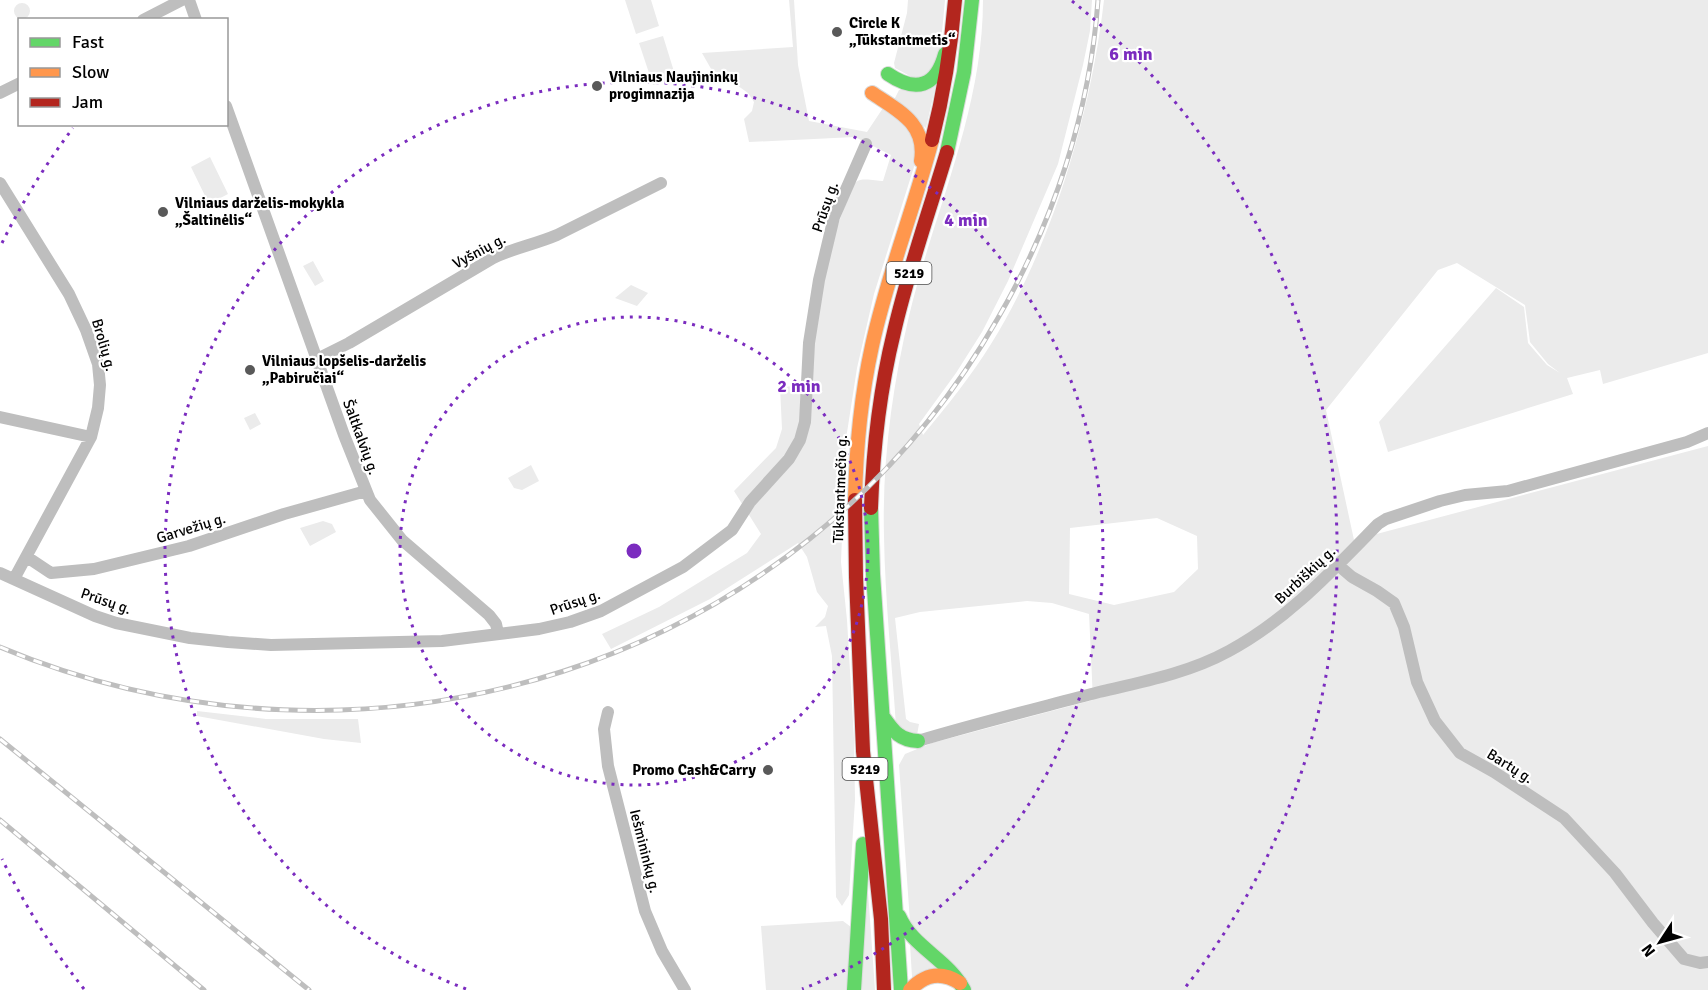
<svg xmlns="http://www.w3.org/2000/svg" width="1708" height="990" viewBox="0 0 1708 990" font-family="Signika,sans-serif">
  <style>
    .green { fill: #ebebeb; fill-rule: evenodd }
    .lines { fill: none; stroke-linecap: round; stroke-linejoin: round }
    .fast-casing { stroke: #dbdbdb; stroke-width: 16 }
    .slow-casing { stroke: #dbdbdb; stroke-width: 16 }
    .jam-casing { stroke: #dbdbdb; stroke-width: 16 }
    .street { stroke: #bebebe; stroke-width: 12 }
    .fast { stroke: #63d668; stroke-width: 14 }
    .slow { stroke: #ff974d; stroke-width: 14 }
    .jam { stroke: #b3261e; stroke-width: 14 }
    .rail-casing { stroke: #bebebe; stroke-width: 5 }
    .rail { stroke: #fff; stroke-width: 3; stroke-dasharray: 9; stroke-linecap: butt }
    .ring { fill: none; stroke: #7b2cbf; stroke-width: 3; stroke-dasharray: 3 6 }
    .poi-dot { fill: #595959; stroke: #fff; stroke-width: 2 }
    .labels { text-anchor: middle; stroke-width: 4.5; stroke-linejoin: round; paint-order: stroke }
    .shield { fill: #fff; stroke: #4c4c4c; stroke-width: 1.5 }
    .shield-label { font-size: 14px; font-weight: bold; fill: #000 }
    .poi-label { font-size: 15px; font-weight: bold; fill: #000; stroke: #fff; text-anchor: start }
    .street-label { font-size: 15px; fill: #000; stroke: #fff }
    .centre { fill: #7b2cbf; stroke: #fff; stroke-width: 3 }
    .ring-label { font-size: 18px; text-anchor: middle; font-weight: bold; fill: #7b2cbf; stroke: #fff; stroke-width: 4.5; stroke-linejoin: round; paint-order: stroke }
  </style>
  <rect width="100%" height="100%" fill="#fff"/>
  <path class="green" d="M 625,0 L 651,0 L 659,26 L 636,34 Z
    M 789,0 L 794,0 L 798,65 L 809,121 L 867,132 L 883,108 L 904,122 L 919,151 L 874,294 L 857,368 L 846,439 L 841,562 L 847,620 L 854,739 L 855,800 L 849,895 L 842,906 L 836,897 L 832,656 L 826,626 L 815,627 L 825,617 L 828,606 L 817,592 L 807,557 L 798,543 L 710,599 L 611,649 L 602,634 L 659,607 L 747,553 L 761,534 L 734,491 L 776,448 L 782,429 L 780,387 L 810,385 C 815,329 825,249 848,199 C 850,194 852,186 856,182 C 862,177 876,181 883,181 L 891,155 L 855,137 L 749,142 L 744,119 L 752,111 L 754,102 L 748,93 L 734,83 L 714,74 L 702,53 L 793,47 Z
    M 908,0 L 945,0 L 939,65 L 919,81 L 895,68 L 894,63 L 907,13 Z
    M 983,0 L 1092,0 L 1090,31 L 1083,65 L 1058,164 L 1008,281 L 982,332 L 956,373 L 919,424 L 923,435 C 947,406 971,376 991,344 C 1052,246 1091,114 1104,0 L 1708,0 L 1708,353 L 1603,384 L 1600,370 L 1567,378 L 1573,394 L 1388,452 L 1379,422 L 1496,288 L 1524,307 L 1528,343 L 1547,365 L 1560,373 L 1548,364 L 1530,342 L 1525,305 L 1457,263 L 1438,270 L 1326,410 L 1354,540 L 1708,446 L 1708,990 L 972,990 L 910,922 L 899,765 L 905,754 L 932,743 L 1093,700 L 1089,614 L 1052,603 L 1027,601 L 920,612 L 895,618 L 906,719 L 910,722 L 919,724 L 917,735 L 896,726 C 892,663 885,600 884,536 C 882,463 892,388 909,316 C 934,211 983,111 983,0 ZM 1157,518 L 1197,536 L 1198,569 L 1174,592 L 1114,605 L 1069,594 L 1070,528 Z
    M14 11a8 8 0 1 1 16 0a8 8 0 1 1-16 0Z
    M 663,36 L 676,78 L 653,85 L 639,43 Z
    M 936,84 L 926,128 L 894,100 L 899,90 Z
    M 210,157 L 228,194 L 209,204 L 191,167 Z
    M 313,261 L 324,281 L 315,286 L 303,266 Z
    M 631,285 L 648,293 L 637,306 L 615,298 Z
    M 255,413 L 261,424 L 250,430 L 244,418 Z
    M 531,465 L 539,481 L 522,490 L 514,488 L 508,478 Z
    M 323,521 L 332,524 L 336,532 L 310,546 L 300,528 Z
    M 197,711 L 266,719 L 358,719 L 361,743 L 324,739 L 197,716 Z
    M 867,877 L 875,990 L 859,990 Z
    M 843,921 L 851,927 L 848,990 L 766,990 L 761,926 Z
    M 910,944 L 953,973 L 912,977 Z"/>
  <g class="lines">
    <g class="fast-casing">
      <path id="fast" d="M 888,74 C 916,93 936,87 945,54
        M 947,152 L 964,72 L 972,0
        M 871,508 L 873,574 L 901,990
        M 884,718 C 894,732 900,740 918,741
        M 899,916 C 913,948 948,959 964,990
        M 854,990 L 863,844"/>
    </g>
    <g class="slow-casing">
      <path id="slow" d="M 872,93 C 899,111 927,124 921,161
        M 855,500 C 856,449 861,396 872,346 C 887,276 914,209 932,140
        M 910,990 C 925,974 941,971 960,983"/>
    </g>
    <g class="jam-casing">
      <path id="jam" d="M 932,140 C 944,93 951,48 955,0
        M 855,500 L 856,577 L 863,751 L 881,919 L 884,990
        M 871,508 C 873,449 880,389 894,332 C 908,271 929,212 947,152"/>
    </g>
    <path class="street" d="M 189,0 L 196,20
      M 143,20 L 182,0
      M 0,93 L 20,83
      M 226,106 L 344,435 L 370,500 L 402,540 L 489,615 L 496,624 L 498,633
      M 0,183 L 69,294 L 86,330 L 98,364 L 100,385 L 98,408 L 91,437 L 14,579
      M 317,359 L 349,343 L 493,258 C 514,248 536,244 557,235 L 661,183
      M 0,417 L 91,437
      M 27,557 L 51,573 L 94,569 L 189,546 L 284,514 L 366,491
      M 1338,565 L 1352,577 L 1377,591 L 1394,603 L 1404,627 L 1417,682 L 1435,721 L 1460,753 L 1494,772 L 1564,818 L 1615,873 L 1653,923 L 1684,959 L 1700,963 L 1708,962
      M 0,573 L 95,616 L 116,623 L 190,638 L 228,642 L 271,645 L 442,641 L 539,629 L 570,622 L 601,611 L 683,567 L 732,530 L 750,502 L 789,459 L 800,440 L 805,422 L 809,343 L 819,280 L 834,217 L 866,144
      M 608,712 L 604,729 L 608,766 L 645,911 L 662,951 L 685,990
      M 918,741 C 978,723 1039,708 1099,692 C 1142,682 1189,673 1229,651 C 1287,620 1332,571 1378,524 L 1386,519 L 1440,501 L 1465,495 L 1508,491 L 1687,442 L 1708,433"/>
    <use href="#fast" class="fast"/>
    <use href="#slow" class="slow"/>
    <use href="#jam" class="jam"/>
    <g class="rail-casing">
      <path id="rail" d="M 0,647 C 368,801 799,668 998,318 C 1054,221 1090,112 1098,0
        M 0,739 L 309,990
        M 0,820 L 204,990"/>
    </g>
    <use href="#rail" class="rail"/>
  </g>
  <g class="ring">
    <circle cx="634" cy="551" r="234"/>
    <path d="M466 989A469 469 0 1 1 802 989"/>
    <path d="M84 989A703 703 0 0 1 2 859M2 243A703 703 0 0 1 73 128M1072 1A703 703 0 0 1 1184 989"/>
  </g>
  <g class="poi-dot">
    <circle cx="837" cy="32" r="6"/>
    <circle cx="597" cy="86" r="6"/>
    <circle cx="163" cy="212" r="6"/>
    <circle cx="250" cy="370" r="6"/>
    <circle cx="768" cy="770" r="6"/>
  </g>
  <g class="labels">
    <g class="shield">
      <rect x="886.5" y="262" width="45" height="22" rx="4.5"/>
      <rect x="842.5" y="758" width="45" height="22" rx="4.5"/>
    </g>
    <g class="shield-label">
      <text x="909" y="278">5219</text>
      <text x="865" y="774">5219</text>
    </g>
    <g class="poi-label">
      <text x="849" y="28">Circle K<tspan x="849" dy="17">„Tūkstantmetis“</tspan></text>
      <text x="609" y="82">Vilniaus Naujininkų<tspan x="609" dy="17">progimnazija</tspan></text>
      <text x="175" y="208">Vilniaus darželis-mokykla<tspan x="175" dy="17">„Šaltinėlis“</tspan></text>
      <text x="262" y="366">Vilniaus lopšelis-darželis<tspan x="262" dy="17">„Pabiručiai“</tspan></text>
      <text x="756" y="775" text-anchor="end">Promo Cash&amp;Carry</text>
    </g>
    <g class="street-label">
      <text transform="translate(825 207) rotate(-71)" y="5">Prūsų g.</text>
      <text transform="translate(479 251) rotate(-28)" y="5">Vyšnių g.</text>
      <text transform="translate(104 345) rotate(74)" y="5">Brolių g.</text>
      <text transform="translate(361 437) rotate(70)" y="5">Šaltkalvių g.</text>
      <text transform="translate(840 489) rotate(-88)" y="5">Tūkstantmečio g.</text>
      <text transform="translate(191 528) rotate(-17)" y="5">Garvežių g.</text>
      <text transform="translate(1305 575) rotate(-43)" y="5">Burbiškių g.</text>
      <text transform="translate(106 601) rotate(19)" y="5">Prūsų g.</text>
      <text transform="translate(575 602) rotate(-19)" y="5">Prūsų g.</text>
      <text transform="translate(1510 766) rotate(32)" y="5">Bartų g.</text>
      <text transform="translate(645 851) rotate(76)" y="5">Iešmininkų g.</text>
    </g>
  </g>
  <circle cx="634" cy="551" r="9" class="centre"/>
  <g class="ring-label">
    <text x="1131" y="60">6 min</text>
    <text x="966" y="226">4 min</text>
    <text x="799" y="392">2 min</text>
  </g>
  <rect x="18" y="18" width="210" height="108" fill="#ffffff" stroke="#999999" stroke-width="1.5"/>
  <rect x="30" y="38" width="30" height="9" fill="#63d668" stroke="#999999" stroke-width="1.5"/>
  <text x="72" y="48" font-size="18" fill="#000000">Fast</text>
  <rect x="30" y="68" width="30" height="9" fill="#ff974d" stroke="#999999" stroke-width="1.5"/>
  <text x="72" y="78" font-size="18" fill="#000000">Slow</text>
  <rect x="30" y="98" width="30" height="9" fill="#b3261e" stroke="#999999" stroke-width="1.5"/>
  <text x="72" y="108" font-size="18" fill="#000000">Jam</text>
  <g transform="translate(1660 942) rotate(234)" stroke="#ffffff" stroke-width="4.5" paint-order="stroke">
  <path d="M0-4.5L10 22L0 15L-10 22Z" fill="#000000"/>
  <text y="-9" font-size="16" font-weight="bold" text-anchor="middle" fill="#000000">N</text>
  </g>
</svg>
